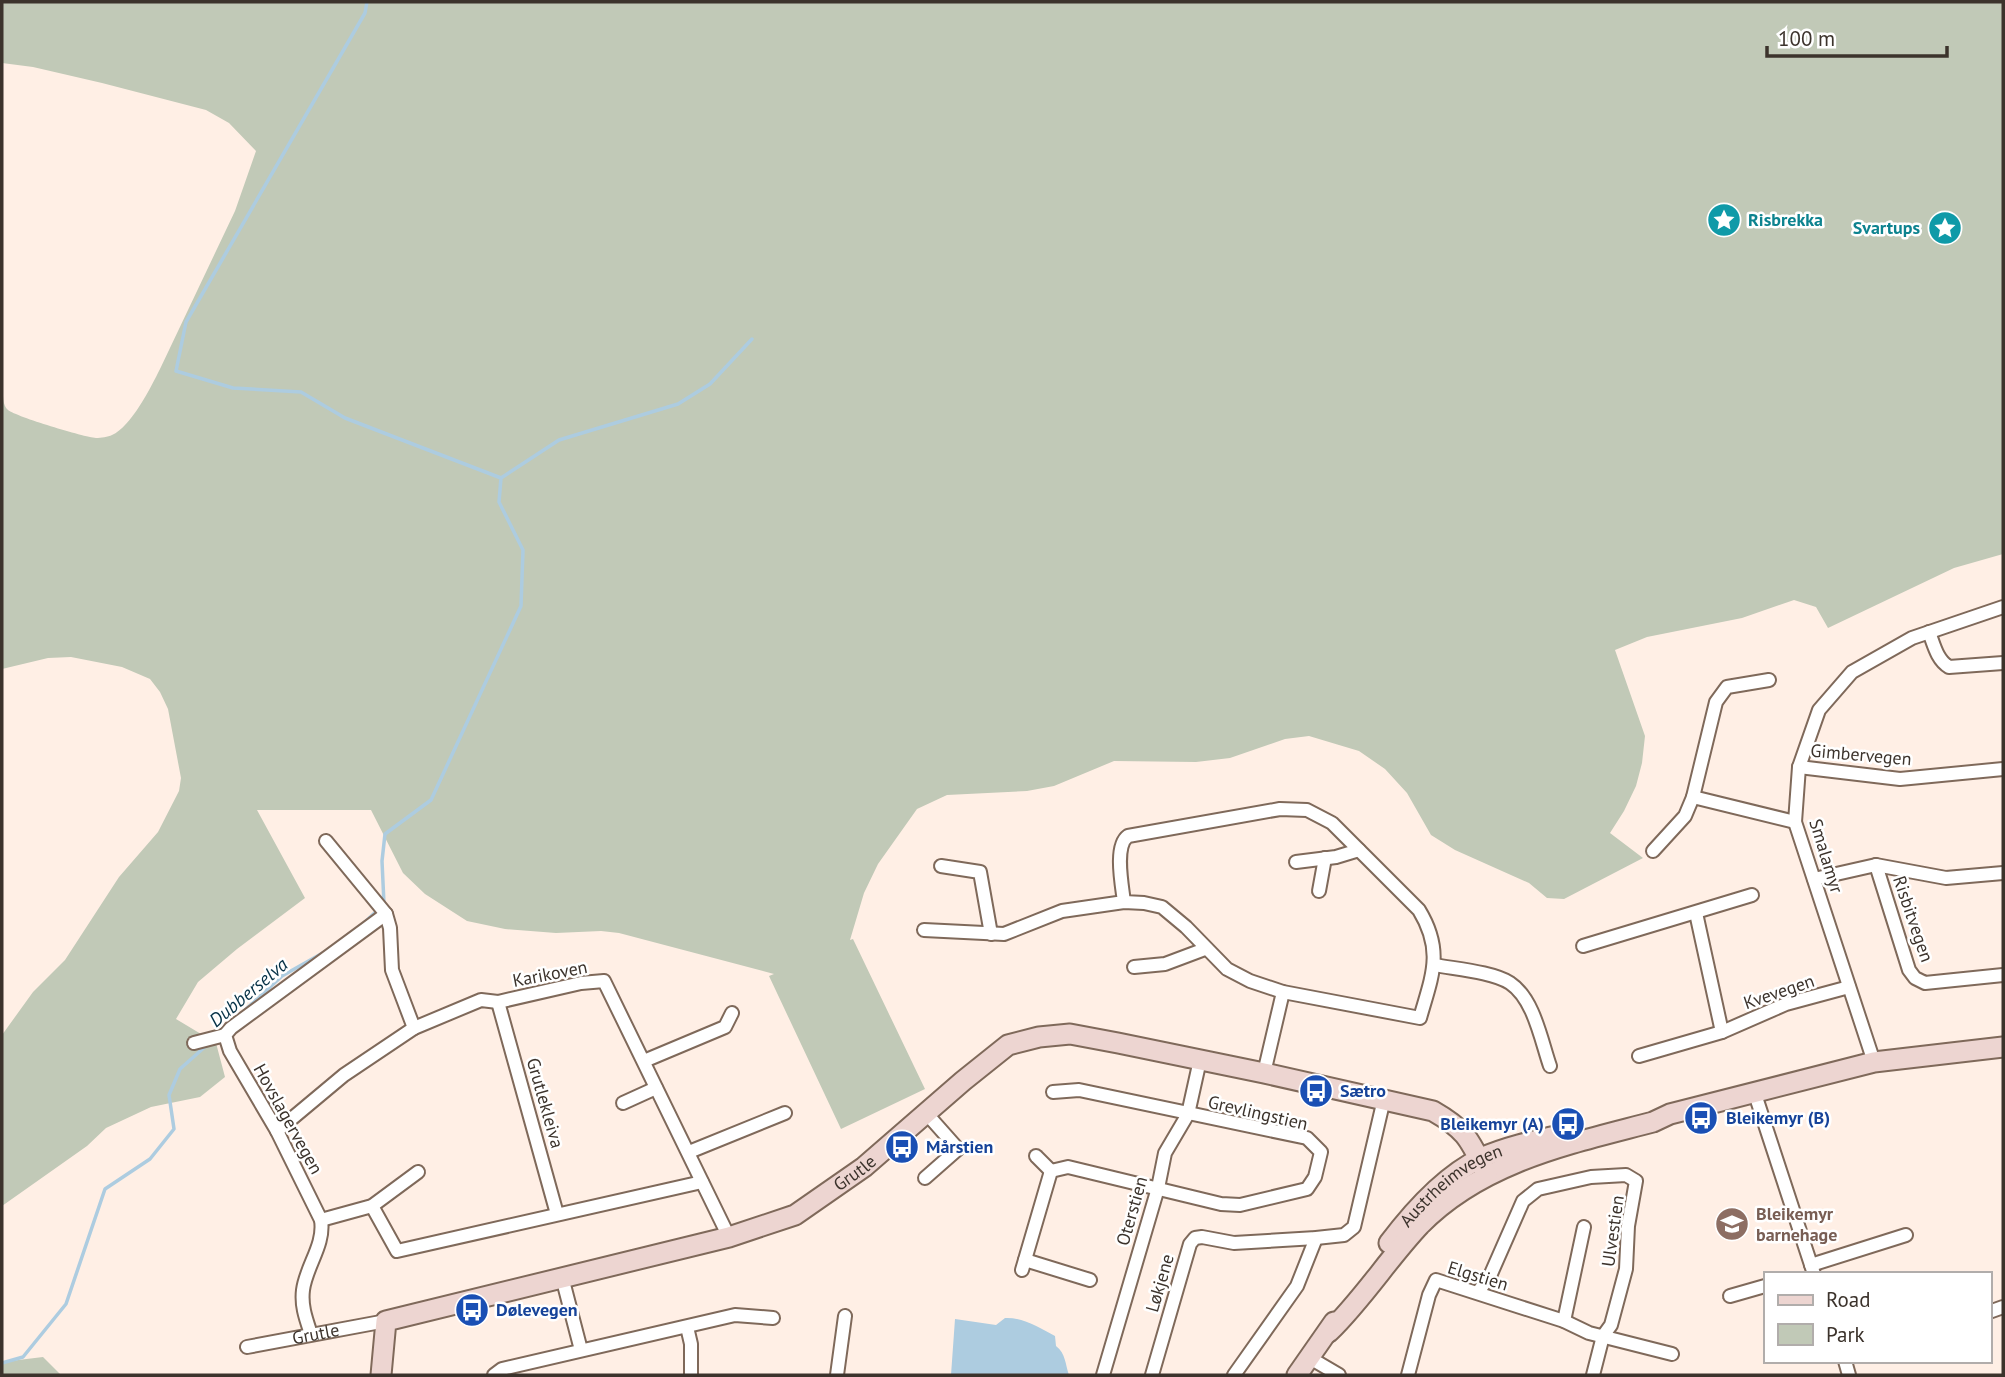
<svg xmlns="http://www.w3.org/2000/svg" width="2005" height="1377" viewBox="0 0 2005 1377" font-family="'PT Sans',sans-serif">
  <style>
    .green { fill: #c1c9b7 }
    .water { fill: #adcce0 }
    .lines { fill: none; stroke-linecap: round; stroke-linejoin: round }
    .stream { stroke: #adcce0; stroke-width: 3.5 }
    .street-casing { stroke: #7f695a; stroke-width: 16 }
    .secondary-casing { stroke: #7f695a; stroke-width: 23 }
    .street { stroke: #fff; stroke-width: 12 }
    .secondary { stroke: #edd5d1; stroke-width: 19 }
    .labels { text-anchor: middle; stroke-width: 5; stroke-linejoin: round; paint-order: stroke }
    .culture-label { font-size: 18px; font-weight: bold; fill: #0d838f; stroke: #fff; text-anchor: start }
    .street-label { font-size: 18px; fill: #3c332c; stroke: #fff }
    .transit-label { font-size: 18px; font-weight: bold; fill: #164399; stroke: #fff; text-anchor: start }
    .education-label { font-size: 18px; font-weight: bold; fill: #785e54; stroke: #fff; text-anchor: start }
    .water-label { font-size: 19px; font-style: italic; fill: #073247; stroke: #fff }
  </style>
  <rect width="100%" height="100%" fill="#ffefe5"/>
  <path class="green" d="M 2,2 L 2003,2 L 2003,554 L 1954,568 L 1828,628 L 1816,607 L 1794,600 L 1742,618 L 1647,637 L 1615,650 L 1645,736 L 1642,763 L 1636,786 L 1624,811 L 1610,833 L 1643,858 L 1564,899 L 1547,898 L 1529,883 L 1455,850 L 1431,835 L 1407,793 L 1385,769 L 1359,751 L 1309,736 L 1285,739 L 1230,758 L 1196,762 L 1114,761 L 1054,786 L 1027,791 L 947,795 L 917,809 L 878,864 L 864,893 L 850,940 L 853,939 L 925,1089 L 841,1129 L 769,976 L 774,974 L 619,933 L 601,931 L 556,933 L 505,929 L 467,921 L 425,894 L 403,873 L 371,810 L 257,810 L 305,898 L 237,949 L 198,982 L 176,1019 L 216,1043 L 225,1077 L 200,1097 L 151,1107 L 106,1128 L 87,1146 L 2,1206 L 2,1035 L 33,992 L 65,960 L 119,877 L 158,832 L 179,791 L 181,778 L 168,709 L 160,692 L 150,679 L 122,667 L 71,657 L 48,658 L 2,669 L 2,390 C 4,396 2,405 8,410 C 17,417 84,437 96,438 C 101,438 108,437 112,435 C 131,427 151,387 160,369 L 235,211 L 256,151 L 229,123 L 206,110 L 102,83 L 33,67 L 2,63 Z
    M 43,1357 L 61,1375 L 2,1375 L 2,1362 Z"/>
  <path class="water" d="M 1005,1318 C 1023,1317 1040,1328 1055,1336 L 1056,1346 C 1066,1354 1065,1364 1069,1375 L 951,1375 L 955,1319 L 996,1325 Z"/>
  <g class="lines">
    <path class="stream" d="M 367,2 L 365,13 L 186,322 L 176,371 L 233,388 L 301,392 L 345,418 L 501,478
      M 501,478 L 559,440 L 678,404 L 710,384 L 752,339
      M 365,922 L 384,904 L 382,861 L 385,834 L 431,800 L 521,606 L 523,550 L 499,502 L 501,478
      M 244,1011 L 282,976 L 328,950
      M 2,1363 L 23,1357 L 66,1304 L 105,1189 L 150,1159 L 174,1129 L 169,1095 L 180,1069 L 207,1045"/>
    <g class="street-casing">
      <g id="street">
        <path d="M 1929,632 C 1934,645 1937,660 1949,667 L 2003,663"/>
        <path d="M 1769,680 L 1727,687 L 1716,702 L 1693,797 L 1795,822"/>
        <path d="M 1799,767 L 1900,779 L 2003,769"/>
        <path d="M 1653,851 L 1685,816 L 1693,797"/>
        <path d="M 1296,862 L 1336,857 L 1359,850"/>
        <path d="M 1876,865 L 1909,970 L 1915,978 L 1925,983 L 2003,975"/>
        <path d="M 941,866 L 980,872 L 991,934"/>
        <path d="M 1814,879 L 1876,865 L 1946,878 L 2003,873"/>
        <path d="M 1319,891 L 1325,858"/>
        <path d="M 1696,913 L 1722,1032"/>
        <path d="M 924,930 L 1004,934 L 1062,911 L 1124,902 L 1144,903 L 1162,907 L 1186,927 L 1227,969 L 1250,981 L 1283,992 L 1420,1018 C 1432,976 1444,951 1419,910 L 1332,823 L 1307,810 L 1280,809 L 1128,836 C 1114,846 1122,885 1124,902"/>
        <path d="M 1583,946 L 1752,895"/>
        <path d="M 1435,965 C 1456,969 1493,972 1510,983 C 1534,999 1541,1040 1550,1066"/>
        <path d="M 1134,967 L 1165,964 L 1205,949"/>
        <path d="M 498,1002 L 557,1214"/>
        <path d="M 414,1028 L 481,1000 L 498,1002 L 581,983 L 604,981 L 729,1237"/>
        <path d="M 194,1043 L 225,1035"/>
        <path d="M 1639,1056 L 1722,1032 L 1786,1004 L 1849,987"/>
        <path d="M 644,1061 L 725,1027 L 732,1013"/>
        <path d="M 1874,1062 L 1795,822 L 1799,767 L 1819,710 L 1852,672 L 1912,638 L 2003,607"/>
        <path d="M 1264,1073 L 1283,992"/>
        <path d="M 1754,1091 L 1814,1274"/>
        <path d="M 623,1103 L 656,1088"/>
        <path d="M 277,1131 L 344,1075 L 414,1028 L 392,970 L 390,928 L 386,914"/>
        <path d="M 689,1152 L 785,1113"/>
        <path d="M 1036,1156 L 1051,1171"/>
        <path d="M 925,1178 L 958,1149 L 926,1113"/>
        <path d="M 372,1206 L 397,1251 L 702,1182"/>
        <path d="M 321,1220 L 372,1206 L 418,1172"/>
        <path d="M 1025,1260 L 1090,1280"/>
        <path d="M 1811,1265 L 1906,1235"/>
        <path d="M 1022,1270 L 1051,1171 L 1068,1167 L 1221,1204 L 1240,1205 L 1307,1189 L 1315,1177 L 1321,1152 L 1307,1138 L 1079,1090 L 1053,1092"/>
        <path d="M 562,1277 L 581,1350"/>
        <path d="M 1478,1292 L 1490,1276 L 1523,1201 L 1538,1189 L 1591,1177 L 1626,1175 L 1636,1181 L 1628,1226 L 1626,1269 L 1611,1325 L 1603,1336 L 1593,1375"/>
        <path d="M 1730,1296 L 1765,1286"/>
        <path d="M 1989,1312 L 2003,1307"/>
        <path d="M 1564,1321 L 1584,1227"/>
        <path d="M 687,1327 L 691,1344 L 691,1375"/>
        <path d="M 311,1334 C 306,1319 301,1306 303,1290 C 306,1266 325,1245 321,1220 L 277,1131 L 230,1051 L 225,1035 L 231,1028 L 386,914 L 326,841"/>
        <path id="s1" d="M 247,1347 L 386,1321"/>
        <path d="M 1310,1358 L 1339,1375"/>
        <path d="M 1845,1361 L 1849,1375"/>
        <path d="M 494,1375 L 502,1369 L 735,1315 L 773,1318"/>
        <path d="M 837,1375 L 845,1316"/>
        <path d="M 1103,1375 L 1158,1188 L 1165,1153 L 1188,1114 L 1200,1060"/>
        <path d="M 1152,1375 L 1190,1244 L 1195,1238 L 1202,1237 L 1234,1243 L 1316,1238 L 1344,1235 L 1354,1227 L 1384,1099"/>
        <path d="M 1234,1375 L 1297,1286 L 1316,1238"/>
        <path d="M 1408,1375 L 1429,1295 L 1436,1280 L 1564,1321 L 1589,1333 L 1672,1354"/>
      </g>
    </g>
    <g class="secondary-casing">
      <g id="secondary">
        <path id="s2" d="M 1389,1243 C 1413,1211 1444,1176 1481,1158 C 1506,1147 1533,1141 1560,1135"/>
        <path d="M 1329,1332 C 1363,1299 1388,1259 1420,1225 C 1483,1161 1570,1144 1653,1122 L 1670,1114 L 1874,1062 L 2003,1047"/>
        <path id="s3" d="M 381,1375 L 386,1321 L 729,1237 L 795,1215 L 864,1167 L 963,1081 L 1008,1045 L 1039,1037 L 1070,1034 L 1118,1043 L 1264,1073 L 1433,1111 C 1468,1131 1470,1141 1487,1175"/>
        <path d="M 1297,1375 L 1334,1322"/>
      </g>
    </g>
    <use href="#street" class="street"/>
    <use href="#secondary" class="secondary"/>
  </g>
  <defs>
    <g id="sight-disc" transform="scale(1.75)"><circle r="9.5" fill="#0f9aa8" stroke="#fff"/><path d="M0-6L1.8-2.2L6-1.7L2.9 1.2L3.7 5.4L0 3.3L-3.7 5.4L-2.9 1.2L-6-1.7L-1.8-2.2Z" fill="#fff"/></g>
    <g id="bus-disc" transform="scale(1.75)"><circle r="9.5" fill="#1a4fb4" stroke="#fff"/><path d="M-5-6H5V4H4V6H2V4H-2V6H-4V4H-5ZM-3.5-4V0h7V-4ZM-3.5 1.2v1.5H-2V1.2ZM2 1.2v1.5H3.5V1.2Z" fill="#fff"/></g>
    <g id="school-disc" transform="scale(1.75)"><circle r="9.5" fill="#8d6e63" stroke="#fff"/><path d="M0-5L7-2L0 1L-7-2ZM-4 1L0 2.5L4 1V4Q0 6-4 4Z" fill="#fff"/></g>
  </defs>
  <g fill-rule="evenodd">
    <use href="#sight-disc" x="1724" y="220"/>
    <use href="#sight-disc" x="1945" y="228"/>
    <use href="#bus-disc" x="1316" y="1091"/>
    <use href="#bus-disc" x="1701" y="1118"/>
    <use href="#bus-disc" x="1568" y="1124"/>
    <use href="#bus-disc" x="902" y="1147"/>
    <use href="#school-disc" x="1732" y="1224"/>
    <use href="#bus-disc" x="472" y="1310"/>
  </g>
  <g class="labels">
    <g class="culture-label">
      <text x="1748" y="226">Risbrekka</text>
      <text x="1920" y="234" text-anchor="end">Svartups</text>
    </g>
    <g class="street-label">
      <text transform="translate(1861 755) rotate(5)" y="6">Gimbervegen</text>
      <text transform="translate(1826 856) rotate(73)" y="6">Smalamyr</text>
      <text transform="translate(1913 919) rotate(71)" y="6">Risbitvegen</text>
      <text transform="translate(550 974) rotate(-11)" y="6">Karikoven</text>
      <text transform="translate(1779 992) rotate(-19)" y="6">Kvevegen</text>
      <text transform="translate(545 1103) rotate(74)" y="6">Grutlekleiva</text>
      <text transform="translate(1258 1113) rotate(13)" y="6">Grevlingstien</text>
      <text transform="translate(288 1119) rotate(61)" y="6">Hovslagervegen</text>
      <text dy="6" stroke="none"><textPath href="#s3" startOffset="550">Grutle</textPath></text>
      <text dy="6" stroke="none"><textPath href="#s2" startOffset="86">Austrheimvegen</textPath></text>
      <text transform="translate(1132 1211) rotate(-74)" y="6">Oterstien</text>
      <text transform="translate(1613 1231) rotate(-82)" y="6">Ulvestien</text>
      <text transform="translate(1478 1276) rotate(17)" y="6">Elgstien</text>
      <text transform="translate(1160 1283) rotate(-74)" y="6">Løkjene</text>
      <text dy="6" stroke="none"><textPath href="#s1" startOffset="70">Grutle</textPath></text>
    </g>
    <g class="transit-label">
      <text x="1340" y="1097">Sætro</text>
      <text x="1726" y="1124">Bleikemyr (B)</text>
      <text x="1544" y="1130" text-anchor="end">Bleikemyr (A)</text>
      <text x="926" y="1153">Mårstien</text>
      <text x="496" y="1316">Dølevegen</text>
    </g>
    <g class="education-label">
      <text x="1756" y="1220">Bleikemyr<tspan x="1756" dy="21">barnehage</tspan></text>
    </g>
    <g class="water-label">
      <text transform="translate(248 992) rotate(-40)" y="7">Dubberselva</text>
    </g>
  </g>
  <rect width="2005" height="1377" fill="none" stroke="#3c332c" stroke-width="7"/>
  <rect x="1764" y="1272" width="228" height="91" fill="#ffffff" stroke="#b1adab" stroke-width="2"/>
  <rect x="1778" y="1295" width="35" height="10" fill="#edd5d1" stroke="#b1adab" stroke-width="2"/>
  <text x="1826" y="1307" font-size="21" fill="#3c332c">Road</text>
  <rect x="1778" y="1324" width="35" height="21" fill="#c1c9b7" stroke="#b1adab" stroke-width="2"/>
  <text x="1826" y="1342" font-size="21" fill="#3c332c">Park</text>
  <path d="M1767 46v10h180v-10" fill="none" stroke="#3c332c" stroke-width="3.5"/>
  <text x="1778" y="46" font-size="21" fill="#3c332c" stroke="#ffffff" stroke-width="5" paint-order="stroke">100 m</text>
</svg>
